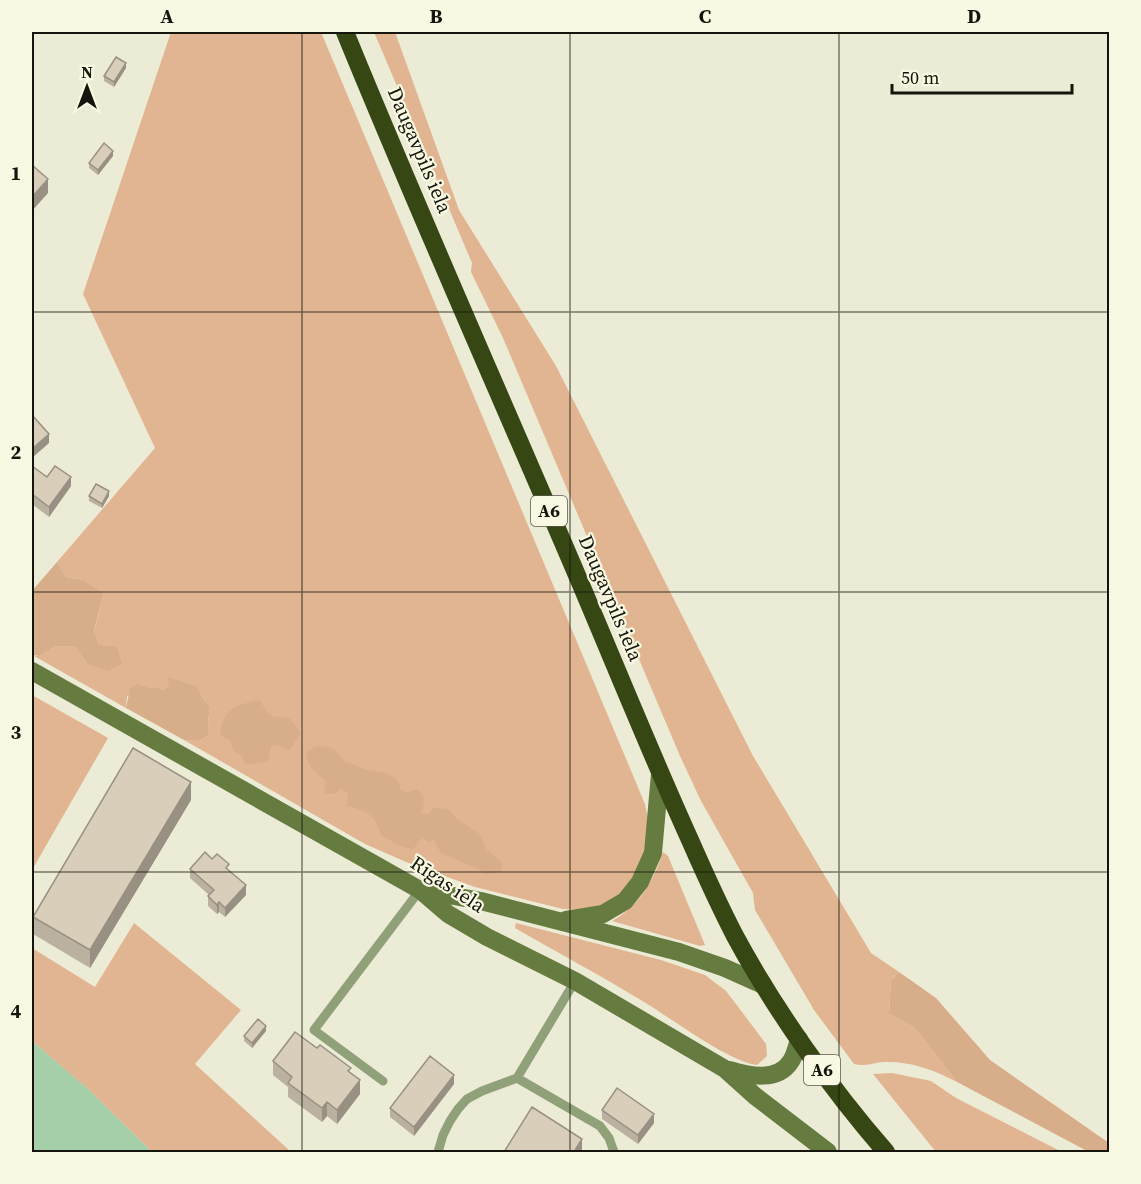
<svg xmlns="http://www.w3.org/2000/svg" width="1141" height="1184" viewBox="0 0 1141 1184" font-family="'Source Serif 4',serif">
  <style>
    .green { fill: #e1b591 }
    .forest { fill: #d8ad89 }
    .water { fill: #a4cfa8 }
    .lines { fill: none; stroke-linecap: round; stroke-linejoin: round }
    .lane { stroke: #90a078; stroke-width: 9 }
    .secondary { stroke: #657b40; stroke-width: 18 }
    .highway { stroke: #364714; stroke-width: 18 }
    .wall { fill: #bbb1a0 }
    .shaded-wall { fill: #989082 }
    .building { fill: #d9ceba; stroke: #989082; stroke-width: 1.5 }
    .grid { fill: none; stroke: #15150d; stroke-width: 1.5; stroke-opacity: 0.55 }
    .labels { text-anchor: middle; stroke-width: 4.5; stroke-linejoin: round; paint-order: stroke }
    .shield { fill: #f9f8e2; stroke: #59594d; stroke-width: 1.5 }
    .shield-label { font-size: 18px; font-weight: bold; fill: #15150d }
    .street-label { font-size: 20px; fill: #15150d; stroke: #f9f8e2 }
    .neatline { fill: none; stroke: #15150d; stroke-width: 2 }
    .grid-label { font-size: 20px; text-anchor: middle; font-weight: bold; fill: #15150d }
  </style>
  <rect width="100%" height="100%" fill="#ecebd5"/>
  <path class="green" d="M 171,32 L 321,32 L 645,804 L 648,820 L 646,848 L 640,865 L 622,894 L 600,907 L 577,910 L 563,909 L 475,887 L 406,862 L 365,844 L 184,740 L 199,741 L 209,735 L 208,722 L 210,707 L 204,700 L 197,686 L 174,678 L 169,686 L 162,690 L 153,689 L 127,696 L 126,708 L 34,656 L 40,656 L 56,646 L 75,647 L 87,664 L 99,645 L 94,631 L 104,593 L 84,580 L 66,577 L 57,562 L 155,448 L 83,294 Z
    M 374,32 L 395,32 L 459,210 L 556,366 L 753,756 L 871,953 L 899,972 L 891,980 L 889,1014 L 915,1028 L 957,1082 C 932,1069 910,1061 883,1062 C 873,1063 865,1067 854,1064 L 814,1010 L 755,910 L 753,893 L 701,801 L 680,756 L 503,338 L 471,272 L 472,263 Z
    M 32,695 L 108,738 L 32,870 Z
    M 663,852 L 668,856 L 705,945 L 700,946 L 612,921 C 640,905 653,882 663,852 Z
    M 134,923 L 241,1010 L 195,1064 L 291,1152 L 152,1152 L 88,1089 L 32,1041 L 32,948 L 95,987 Z
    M 516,923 L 661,960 L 705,975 L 726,991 L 736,1004 L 766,1044 L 767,1056 L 757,1065 C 729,1062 671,1018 644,1002 C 602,976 558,953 515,928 Z
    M 892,1073 L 931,1081 L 956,1098 L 1062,1152 L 936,1152 L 873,1074 Z"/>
  <path class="forest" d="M 57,562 L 66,577 L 84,580 L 104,593 L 94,630 L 99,645 L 117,647 L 122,664 L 108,671 L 87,664 L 75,647 L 56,646 L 40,656 L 32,655 L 32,591 Z
    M 167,678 L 174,678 L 197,686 L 204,700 L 210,707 L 208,722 L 209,735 L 199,741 L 184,740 L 126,708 L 130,689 L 137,684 L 152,689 L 157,687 L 162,690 L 169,686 Z
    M 260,700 C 270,719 270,716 289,718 L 301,733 L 289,751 L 278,745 L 271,746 L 268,761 L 246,765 L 240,754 L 234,751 L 230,740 L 220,735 C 223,708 237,705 260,700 Z
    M 323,746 L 334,749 L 346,763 C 357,764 356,767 364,769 C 379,774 398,770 400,789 L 406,793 L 417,789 L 424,797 L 423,810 L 420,813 L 429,814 L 433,808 L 448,809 L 457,819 L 480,834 L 486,849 L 503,863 L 501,872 L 485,874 C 472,864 456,860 441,853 L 434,840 L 428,842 L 424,838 L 418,841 L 418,845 L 411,849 L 398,845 L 381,835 C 376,815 366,810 347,806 L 348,794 L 341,789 L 335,794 L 324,793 L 326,781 C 315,772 306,767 307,752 L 314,747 Z
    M 899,972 L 936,998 L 990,1060 L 1109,1143 L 1109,1152 L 1089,1152 L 957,1082 L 915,1028 L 889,1014 L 891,980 Z"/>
  <path class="water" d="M 32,1041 L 88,1089 L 152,1152 L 32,1152 Z"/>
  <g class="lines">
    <path class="lane" d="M 517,1078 L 600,1126 L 609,1138 L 614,1152
      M 383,1081 L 314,1030 L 420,890
      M 438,1152 L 443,1135 L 450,1121 L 458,1109 L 467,1099 L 482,1091 L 517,1078 L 575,981"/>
    <path class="secondary" d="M 32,671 L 420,890 L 448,914 L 487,937 L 575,981 L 725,1069 L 755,1096 L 828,1152
      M 421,890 L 481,901 L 679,952 L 725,968 L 763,985
      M 566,920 L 603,914 L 625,901 L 640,882 L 653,853 L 660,774
      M 730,1070 C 750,1076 778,1082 791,1061 C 795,1055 797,1046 799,1039"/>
    <path class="highway" d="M 345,32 C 420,216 501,397 579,580 C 616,667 651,754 690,840 C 704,872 719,905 735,936 C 775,1010 831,1089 886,1152"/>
  </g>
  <path class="wall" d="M 126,68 L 114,87 L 104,81 L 104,76 Z
    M 113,156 L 98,175 L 89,168 L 89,163 Z
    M 32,466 L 47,477 L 71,486 L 49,517 L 32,504 Z
    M 89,496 L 109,496 L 102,508 L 89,501 Z
    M 191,800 L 90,968 L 33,934 L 33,917 Z
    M 212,859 L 229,871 L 246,895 L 225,917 L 219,912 L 217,914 L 208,906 L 208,896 L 209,895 L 190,878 L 190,869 Z
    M 266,1031 L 252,1048 L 244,1041 L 244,1036 Z
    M 273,1061 L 351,1073 L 360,1094 L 337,1124 L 327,1116 L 322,1122 L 288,1097 L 288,1087 L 273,1075 Z
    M 454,1084 L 414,1136 L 390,1117 L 390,1108 Z
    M 602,1110 L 654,1123 L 638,1144 L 602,1119 Z"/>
  <path class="shaded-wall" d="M 126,63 L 126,68 L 114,87 L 114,82 Z
    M 113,151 L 113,156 L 98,175 L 98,170 Z
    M 48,179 L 48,193 L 32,211 L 32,197 Z
    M 49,434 L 49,443 L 32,458 L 32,449 Z
    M 71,477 L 71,486 L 49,517 L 49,507 Z
    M 109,491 L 109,496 L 102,508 L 102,504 Z
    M 191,782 L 191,800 L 90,968 L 90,950 Z
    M 246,885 L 246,895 L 225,917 L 225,908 Z
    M 219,902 L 219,912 L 217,914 L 217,905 Z
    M 266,1026 L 266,1031 L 252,1048 L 252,1043 Z
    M 454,1075 L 454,1084 L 414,1136 L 414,1127 Z
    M 360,1080 L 360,1094 L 337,1124 L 337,1110 Z
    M 327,1102 L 327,1116 L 322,1122 L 322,1108 Z
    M 654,1114 L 654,1123 L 638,1144 L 638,1135 Z
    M 582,1139 L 582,1152 L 574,1152 Z"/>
  <path class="building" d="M 116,57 L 126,63 L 114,82 L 104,76 Z
    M 104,143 L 113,151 L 98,170 L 89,163 Z
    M 32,165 L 48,179 L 32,197 Z
    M 32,415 L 49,434 L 32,449 Z
    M 32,466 L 47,477 L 55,466 L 71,477 L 49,507 L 32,494 Z
    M 96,484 L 109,491 L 102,504 L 89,496 Z
    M 133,748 L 191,782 L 90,950 L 33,917 Z
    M 205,852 L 212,859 L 217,854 L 229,864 L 226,868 L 246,885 L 225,908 L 219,902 L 217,905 L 208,896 L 214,890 L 190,869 Z
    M 258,1019 L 266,1026 L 252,1043 L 244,1036 Z
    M 295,1032 L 317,1048 L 320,1045 L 351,1068 L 348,1071 L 360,1080 L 337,1110 L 327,1102 L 322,1108 L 288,1083 L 292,1077 L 273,1061 Z
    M 430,1056 L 454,1075 L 414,1127 L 390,1108 Z
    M 617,1088 L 654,1114 L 638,1135 L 602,1110 Z
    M 532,1107 L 582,1139 L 574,1152 L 504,1152 Z"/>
  <path class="grid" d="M 302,32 L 302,1152M 570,32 L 570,1152M 839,32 L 839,1152M 32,312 L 1110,312M 32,592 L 1110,592M 32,872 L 1110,872"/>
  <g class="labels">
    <g class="shield">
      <rect x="531" y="496" width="36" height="30" rx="4.5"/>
      <rect x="804" y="1055" width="36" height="30" rx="4.5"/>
    </g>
    <g class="shield-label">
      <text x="549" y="517">A6</text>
      <text x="822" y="1076">A6</text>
    </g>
    <g class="street-label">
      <text transform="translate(420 150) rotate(67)" y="7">Daugavpils iela</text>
      <text transform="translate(611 598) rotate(67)" y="7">Daugavpils iela</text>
      <text transform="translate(448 884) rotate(34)" y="7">Rīgas iela</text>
    </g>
  </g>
  <rect width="1141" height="1184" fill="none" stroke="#f9f8e2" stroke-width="66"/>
  <g transform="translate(87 87)" stroke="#f9f8e2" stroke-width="4.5" paint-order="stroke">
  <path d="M0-4.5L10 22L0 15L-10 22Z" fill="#15150d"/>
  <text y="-9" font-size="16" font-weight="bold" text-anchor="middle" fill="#15150d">N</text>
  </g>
  <path d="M892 84v9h180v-9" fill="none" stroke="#15150d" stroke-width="3"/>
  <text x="901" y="84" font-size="18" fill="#15150d" stroke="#f9f8e2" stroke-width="4.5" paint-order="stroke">50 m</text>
  <rect x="33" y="33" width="1075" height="1118" class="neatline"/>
  <g class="grid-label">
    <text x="167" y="23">A</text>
    <text x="436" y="23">B</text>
    <text x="705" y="23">C</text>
    <text x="974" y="23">D</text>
    <text x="16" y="180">1</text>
    <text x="16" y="459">2</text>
    <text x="16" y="739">3</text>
    <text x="16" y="1018">4</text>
  </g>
</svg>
